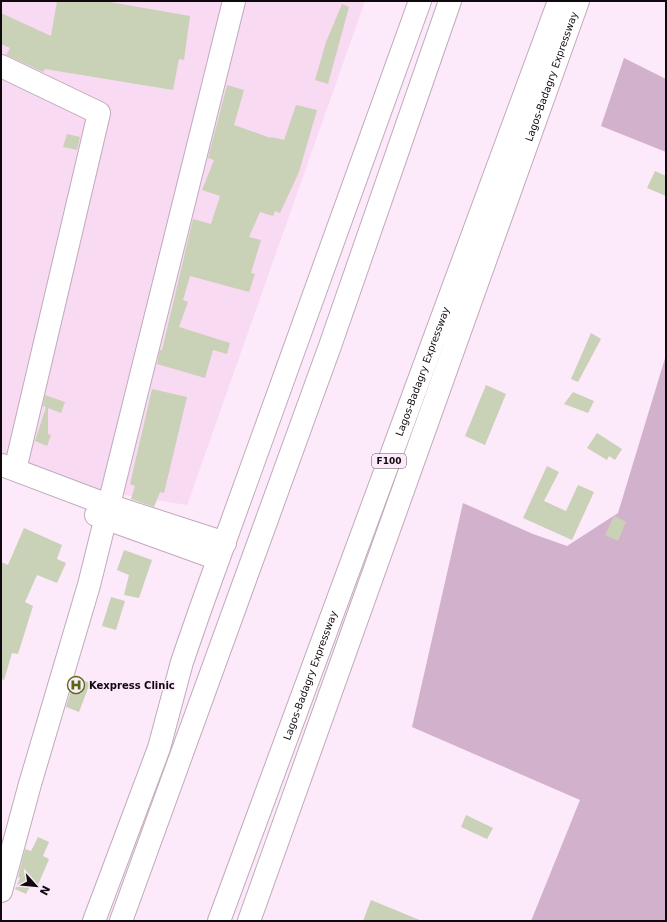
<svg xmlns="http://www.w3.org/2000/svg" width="667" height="922" viewBox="0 0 667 922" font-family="'DejaVu Sans',sans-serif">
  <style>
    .built { fill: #f8daf3 }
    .green { fill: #d2b1cc }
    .building { fill: #c9d1b7 }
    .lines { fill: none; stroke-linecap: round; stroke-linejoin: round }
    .minor-casing { stroke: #c0aabc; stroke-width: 24 }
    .major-casing { stroke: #c0aabc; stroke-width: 24 }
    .highway-casing { stroke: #c0aabc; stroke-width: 24 }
    .minor { stroke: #fff; stroke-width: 22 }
    .major { stroke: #fff; stroke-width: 22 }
    .highway { stroke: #fff; stroke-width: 22 }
    .labels { text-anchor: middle; stroke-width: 3; stroke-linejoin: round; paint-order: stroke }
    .shield { fill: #fce9f9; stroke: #574c55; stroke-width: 1 }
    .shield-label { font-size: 9px; font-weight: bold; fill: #10080f }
    .street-label { font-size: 10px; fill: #10080f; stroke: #fce9f9 }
    .poi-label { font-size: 10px; font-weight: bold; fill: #10080f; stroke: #fce9f9; text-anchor: start }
  </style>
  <rect width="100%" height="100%" fill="#fce9f9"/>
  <path class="built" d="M 1,1 L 365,1 L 187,505 L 94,490 L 1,453 Z"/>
  <path class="green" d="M 624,58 L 666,79 L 666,152 L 601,126 Z
    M 666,355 L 666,921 L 531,921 L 580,800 L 412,727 L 463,503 L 533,534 L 567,546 L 618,513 Z"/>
  <path class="building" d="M 57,1 L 104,1 L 190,16 L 184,60 L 179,59 L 173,90 L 45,69 L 43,72 L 6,55 L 10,48 L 1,44 L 1,13 L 51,36 Z
    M 342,4 L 349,7 L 328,84 L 315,80 L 326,42 Z
    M 227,85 L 244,90 L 234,125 L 271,138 L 271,137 L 284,140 L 296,105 L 317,110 L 299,172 L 280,213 L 275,211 L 273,216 L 260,212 L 249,237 L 261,240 L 251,273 L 255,274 L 249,292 L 190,276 L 183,300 L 188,302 L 179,327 L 230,343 L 227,354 L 213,350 L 205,378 L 157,364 L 160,350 L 162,350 L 193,219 L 211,224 L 220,196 L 202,190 L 214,160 L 208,158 Z
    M 67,134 L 80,137 L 77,150 L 63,147 Z
    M 655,171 L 666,176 L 666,196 L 647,188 Z
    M 591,333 L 601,339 L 578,382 L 571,379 Z
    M 486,385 L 506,394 L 485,445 L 465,436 Z
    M 152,389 L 187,397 L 164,493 L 160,492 L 154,507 L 131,499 L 135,486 L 130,484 Z
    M 573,392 L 594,401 L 588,413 L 564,404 Z
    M 45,395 L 65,402 L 61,413 L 48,408 L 48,434 L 51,435 L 47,446 L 35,441 L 46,407 L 43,406 Z
    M 597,433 L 622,449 L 615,460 L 609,456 L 607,460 L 587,448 Z
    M 547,466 L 559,472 L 544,501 L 566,511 L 578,485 L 594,492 L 572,540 L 523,518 Z
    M 614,516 L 626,522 L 618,541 L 605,535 Z
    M 24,528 L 62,545 L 57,559 L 66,563 L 57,583 L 37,575 L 25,602 L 33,606 L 18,654 L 12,653 L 4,680 L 1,679 L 1,562 L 8,565 Z
    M 124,550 L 152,560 L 139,598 L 124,595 L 129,575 L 117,570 Z
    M 111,597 L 125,601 L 116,630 L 102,626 Z
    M 75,677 L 90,683 L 79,712 L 66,707 Z
    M 466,815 L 493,828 L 487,839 L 461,827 Z
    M 38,837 L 49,842 L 43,856 L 49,859 L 38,885 L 31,884 L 26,894 L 15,889 L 20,878 L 18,877 L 25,849 L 31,851 Z
    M 371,900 L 422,921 L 363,921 Z"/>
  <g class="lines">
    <g class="minor-casing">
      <path id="minor" d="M 1,66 L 99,113 L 15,470
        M 2,465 L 108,505 L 225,543
        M 96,515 L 218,559"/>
    </g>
    <g class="major-casing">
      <g id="major">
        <path d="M 1,891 L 30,784 L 89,585 L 234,1"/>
        <path d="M 94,921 L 159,748 L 182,662 L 200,610 L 420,1"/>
        <path id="s1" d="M 249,921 L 578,1"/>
      </g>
    </g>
    <g class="highway-casing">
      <g id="highway">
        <path d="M 121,921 L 330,346 L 450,1"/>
        <path id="s2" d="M 219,921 L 559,1"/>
      </g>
    </g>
    <use href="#minor" class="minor"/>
    <use href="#major" class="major"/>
    <use href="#highway" class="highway"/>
  </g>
  <defs>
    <g id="hospital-ring" transform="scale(0.9)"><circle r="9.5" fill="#fce9f9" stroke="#566711" stroke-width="1.5"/><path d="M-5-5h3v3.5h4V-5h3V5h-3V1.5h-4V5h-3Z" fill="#566711"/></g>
  </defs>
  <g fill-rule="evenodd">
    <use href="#hospital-ring" x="76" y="685"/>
  </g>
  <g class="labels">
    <rect class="shield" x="372" y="454" width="34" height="14" rx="3"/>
    <g class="shield-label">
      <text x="389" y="464">F100</text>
    </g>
    <g class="street-label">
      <text dy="4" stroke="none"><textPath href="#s1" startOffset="897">Lagos-Badagry Expressway</textPath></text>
      <text dy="4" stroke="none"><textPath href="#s2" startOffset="586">Lagos-Badagry Expressway</textPath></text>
      <text dy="4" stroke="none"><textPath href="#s2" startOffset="262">Lagos-Badagry Expressway</textPath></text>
    </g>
    <g class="poi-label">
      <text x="89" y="689">Kexpress Clinic</text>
    </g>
  </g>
  <rect width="667" height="922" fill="none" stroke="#10080f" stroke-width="4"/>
  <g transform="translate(36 886) rotate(117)" stroke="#fce9f9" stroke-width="3" paint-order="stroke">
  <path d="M0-3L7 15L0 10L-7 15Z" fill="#10080f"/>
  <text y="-6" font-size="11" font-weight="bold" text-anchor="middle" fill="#10080f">N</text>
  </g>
</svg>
